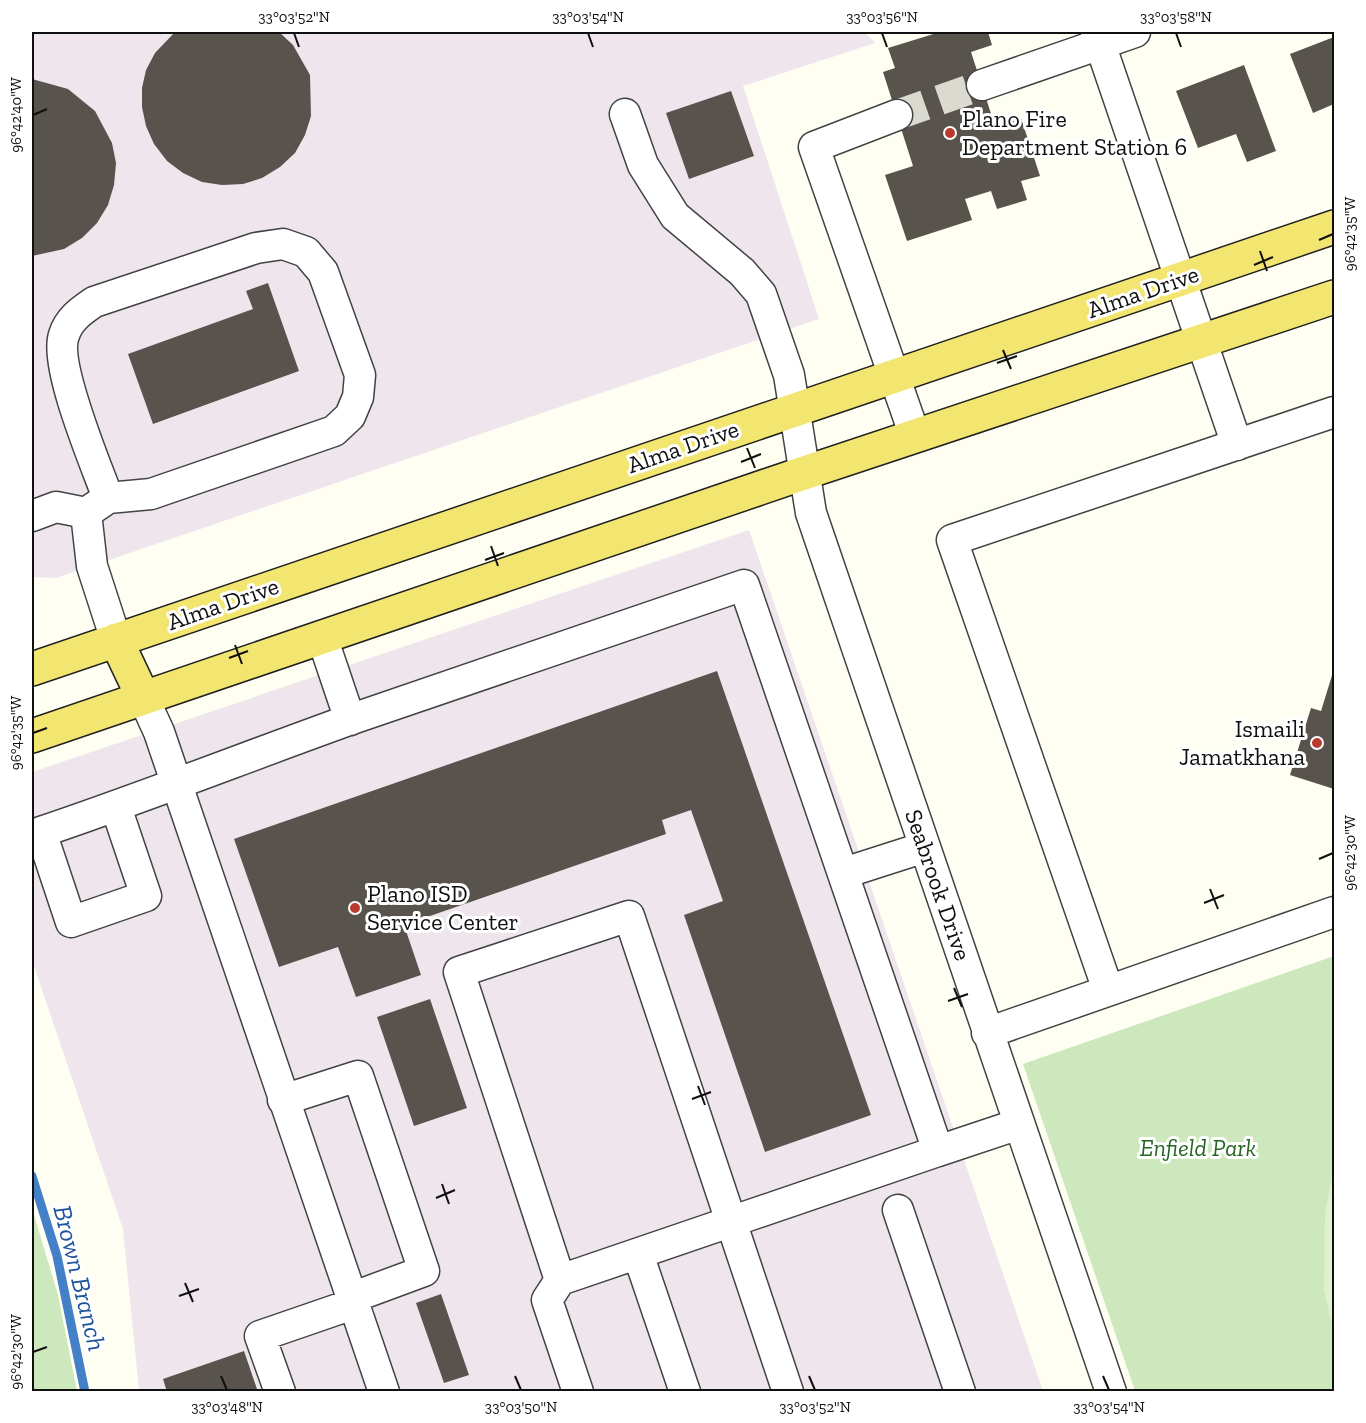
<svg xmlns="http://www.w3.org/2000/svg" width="1366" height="1423" viewBox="0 0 1366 1423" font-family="'Zilla Slab',serif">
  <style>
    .industrial { fill: #eee5ed }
    .green { fill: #cde8bd }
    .pitch { fill: #e0f0cf }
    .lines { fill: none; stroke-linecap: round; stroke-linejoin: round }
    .stream { stroke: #4480c7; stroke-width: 9 }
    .building { fill: #58534d }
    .minor-tunnel { stroke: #dadad1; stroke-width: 30; stroke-dasharray: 30 15; stroke-linecap: butt }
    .minor-casing { stroke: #434343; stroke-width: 33 }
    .major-casing { stroke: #212121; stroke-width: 36 }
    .minor { stroke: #fff; stroke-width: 30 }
    .major { stroke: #f2e570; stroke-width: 33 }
    .ticks { fill: none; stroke: #101010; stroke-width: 2 }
    .poi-dot { fill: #ba3b2d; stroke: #fff; stroke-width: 2 }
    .labels { text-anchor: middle; stroke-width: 6; stroke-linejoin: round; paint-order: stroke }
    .poi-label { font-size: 24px; fill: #101010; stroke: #fff; text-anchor: start }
    .street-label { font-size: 24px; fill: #101010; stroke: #fff }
    .park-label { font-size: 24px; font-style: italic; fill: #266522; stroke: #fff }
    .water-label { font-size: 26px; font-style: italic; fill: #1e539d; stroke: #fff }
    .neatline { fill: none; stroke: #101010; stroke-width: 2 }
    .ticks-label { font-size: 15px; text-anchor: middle; fill: #101010 }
  </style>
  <rect width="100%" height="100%" fill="#fefef3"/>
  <path class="industrial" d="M 32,32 L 865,32 L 875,43 L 743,86 L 819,319 L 56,578 L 32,577 Z
    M 749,530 L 1043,1391 L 139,1391 L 123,1229 L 32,960 L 32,772 Z"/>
  <path class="green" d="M 1334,956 L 1334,1391 L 1135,1391 L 1023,1064 Z
    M 32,1208 L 58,1295 L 77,1391 L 32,1391 Z"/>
  <path class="pitch" d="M 1334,1168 L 1334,1333 L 1324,1290 L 1325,1213 Z"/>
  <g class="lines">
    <path class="stream" d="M 32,1176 L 57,1256 L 85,1392"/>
  </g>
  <path class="building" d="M 175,32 L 279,32 L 293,45 L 310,75 L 311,116 L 305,135 L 295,153 L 280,167 L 262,178 L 243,184 L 222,185 L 202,182 L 183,173 L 167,161 L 154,144 L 146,126 L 142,107 L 142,88 L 146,70 L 155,53 Z
    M 940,32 L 988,32 L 992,45 L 971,52 L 995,126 L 1021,118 L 1040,176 L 1021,181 L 1027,200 L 997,209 L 991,191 L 965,199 L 972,220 L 907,241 L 885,175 L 913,166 L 883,72 L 895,68 L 888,48 Z
    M 1334,37 L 1334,104 L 1313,113 L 1290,54 Z
    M 1244,65 L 1276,151 L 1247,162 L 1236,134 L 1198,148 L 1176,91 Z
    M 32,79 L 68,89 L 95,111 L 112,143 L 116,163 L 114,185 L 108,205 L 97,223 L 82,238 L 64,249 L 32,256 Z
    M 731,91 L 754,156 L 689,179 L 666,113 Z
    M 268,283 L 299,371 L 153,424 L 128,354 L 253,309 L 246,291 Z
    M 1334,669 L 1334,789 L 1290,775 L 1311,708 L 1321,711 Z
    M 717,671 L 871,1115 L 765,1152 L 684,915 L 723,901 L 691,810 L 662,820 L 666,834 L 404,925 L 421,975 L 356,997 L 338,947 L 279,967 L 234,839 Z
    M 430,999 L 467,1108 L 414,1126 L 377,1017 Z
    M 441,1294 L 469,1375 L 444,1383 L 416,1303 Z
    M 244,1351 L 258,1392 L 167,1392 L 163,1379 Z"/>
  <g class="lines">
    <path class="minor-tunnel" d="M 897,115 L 982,85"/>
    <g class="minor-casing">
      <path id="minor" d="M 1096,32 L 1237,445
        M 982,85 L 1135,32
        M 625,114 L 643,165 L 675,216 L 742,272 L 761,294 L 789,375 L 811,513 L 1111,1392
        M 897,115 L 814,147 L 915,436
        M 108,498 L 151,494 L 334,431 L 350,416 L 358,397 L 360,375 L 323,272 L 306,252 L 283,244 L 256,248 L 94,302 C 81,311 69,319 64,335 C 53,364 96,465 108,498 L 86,513 L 92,566 L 116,640
        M 32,516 L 56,507 L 86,513
        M 322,637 L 350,720
        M 143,697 L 159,732 L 384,1392
        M 116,807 L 146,896 L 71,922 L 41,832 C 145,797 246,757 349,720 C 480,674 612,630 744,585 L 938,1151 L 1019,1124
        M 844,873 L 925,847
        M 1108,990 L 952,540 L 1334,412
        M 987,1033 L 1334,912
        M 283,1100 L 358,1076 L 424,1271 L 351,1298
        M 898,1210 L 960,1392
        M 638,1254 L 685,1392
        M 560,1280 L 547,1300 L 578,1392
        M 280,1392 L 260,1336 L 353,1304
        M 788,1392 L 629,916 L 459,972 L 560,1280 C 686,1238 812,1193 938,1151"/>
    </g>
    <g class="major-casing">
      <path id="major" d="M 116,640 L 143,697
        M 32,669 L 1334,227
        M 32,736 L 804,473 L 1334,297"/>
    </g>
    <use href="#minor" class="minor"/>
    <use href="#major" class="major"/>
  </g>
  <path class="ticks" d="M 294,33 L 299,47M 588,33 L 593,47M 882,33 L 887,47M 1176,33 L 1181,47M 33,115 L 47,109M 1319,240 L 1333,234M 1260,251 L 1267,271M 1254,265 L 1273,257M 1003,350 L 1011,369M 997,363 L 1017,356M 747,448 L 755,468M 741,462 L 761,454M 491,546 L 498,566M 485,560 L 504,553M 235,645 L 242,664M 229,658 L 248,651M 33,733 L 47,728M 1319,859 L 1333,853M 1210,889 L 1218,909M 1204,903 L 1224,895M 954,988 L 962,1007M 948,1001 L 968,994M 698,1086 L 705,1105M 692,1099 L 711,1092M 442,1184 L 449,1204M 436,1198 L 455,1190M 185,1283 L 193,1302M 179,1296 L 199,1289M 33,1352 L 47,1347M 221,1376 L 227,1390M 515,1376 L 521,1390M 809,1376 L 815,1390M 1103,1376 L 1109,1390"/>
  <g class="poi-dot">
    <circle cx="950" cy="133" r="6"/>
    <circle cx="1317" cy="743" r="6"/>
    <circle cx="355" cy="908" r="6"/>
  </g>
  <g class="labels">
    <g class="poi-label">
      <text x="962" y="127">Plano Fire<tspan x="962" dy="28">Department Station 6</tspan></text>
      <text x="1305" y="737" text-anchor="end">Ismaili<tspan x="1305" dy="28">Jamatkhana</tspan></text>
      <text x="367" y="902">Plano ISD<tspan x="367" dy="28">Service Center</tspan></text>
    </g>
    <g class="street-label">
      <text transform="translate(1143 292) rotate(-19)" y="8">Alma Drive</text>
      <text transform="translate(683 447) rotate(-19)" y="8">Alma Drive</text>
      <text transform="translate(223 604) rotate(-19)" y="8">Alma Drive</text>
      <text transform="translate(938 885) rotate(71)" y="8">Seabrook Drive</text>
    </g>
    <g class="park-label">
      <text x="1198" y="1156">Enfield Park</text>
    </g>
    <g class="water-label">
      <text transform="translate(80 1278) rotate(76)" y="9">Brown Branch</text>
    </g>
  </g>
  <rect width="1366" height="1423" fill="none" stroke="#ffffff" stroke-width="66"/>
  <rect x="33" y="33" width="1300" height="1357" class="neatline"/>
  <g class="ticks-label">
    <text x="294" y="22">33°03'52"N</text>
    <text x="588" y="22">33°03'54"N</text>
    <text x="882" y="22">33°03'56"N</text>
    <text x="1176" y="22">33°03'58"N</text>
    <text transform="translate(16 115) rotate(-90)" y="5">96°42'40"W</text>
    <text transform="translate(1350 234) rotate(-90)" y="5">96°42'35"W</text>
    <text transform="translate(16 733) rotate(-90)" y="5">96°42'35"W</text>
    <text transform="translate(1350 853) rotate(-90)" y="5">96°42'30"W</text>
    <text transform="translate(16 1352) rotate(-90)" y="5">96°42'30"W</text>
    <text x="227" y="1412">33°03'48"N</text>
    <text x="521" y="1412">33°03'50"N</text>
    <text x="815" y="1412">33°03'52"N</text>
    <text x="1109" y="1412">33°03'54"N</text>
  </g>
</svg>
